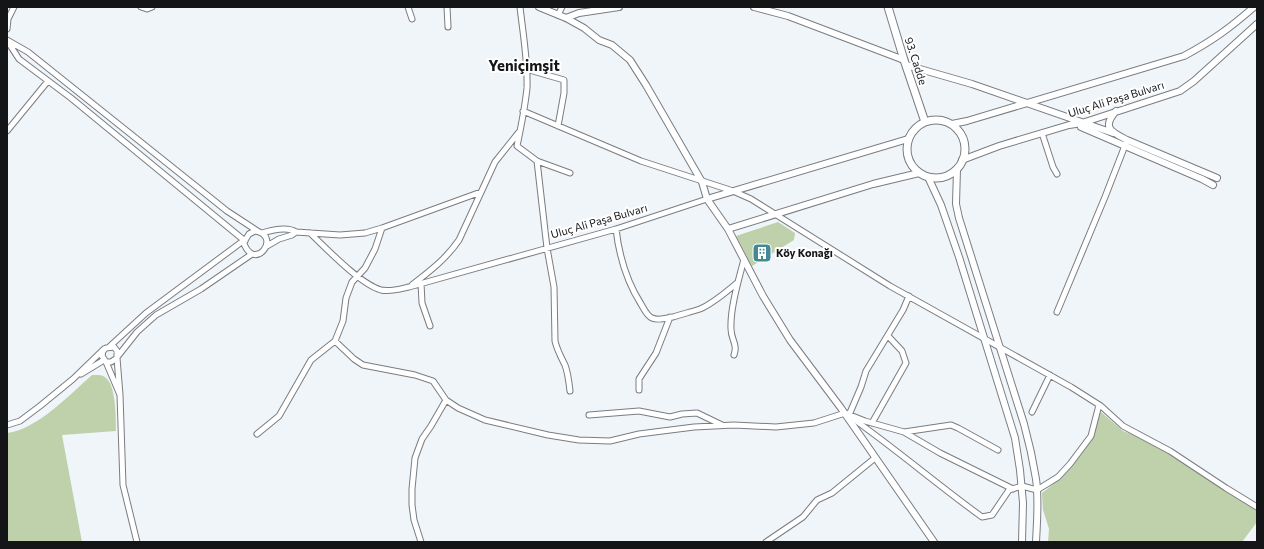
<svg xmlns="http://www.w3.org/2000/svg" width="1264" height="549" viewBox="0 0 1264 549" font-family="Commissioner,sans-serif">
  <style>
    .green { fill: #bed1ab }
    .lines { fill: none; stroke-linecap: round; stroke-linejoin: round }
    .minor-casing { stroke: #797d82; stroke-width: 7 }
    .tertiary-casing { stroke: #797d82; stroke-width: 8 }
    .secondary-casing { stroke: #797d82; stroke-width: 9 }
    .minor { stroke: #fff; stroke-width: 5 }
    .tertiary { stroke: #fff; stroke-width: 6 }
    .secondary { stroke: #fff; stroke-width: 7 }
    .labels { text-anchor: middle; stroke-width: 4; stroke-linejoin: round; paint-order: stroke }
    .street-label { font-size: 11px; fill: #131517; stroke: #fff }
    .poi-label { font-size: 11px; font-weight: bold; fill: #131517; stroke: #fff; text-anchor: start }
    .district-label { font-size: 15px; font-weight: bold; fill: #131517; stroke: #fff }
  </style>
  <rect width="100%" height="100%" fill="#f0f5fa"/>
  <path class="green" d="M 778,222 L 795,233 L 794,240 L 752,266 L 736,236 Z
    M 92,375 C 98,375 103,374 107,379 C 116,388 116,418 116,431 L 62,435 L 82,542 L 7,542 L 7,433 C 38,429 69,395 92,375 Z
    M 1101,412 L 1123,431 L 1139,437 L 1169,453 L 1233,495 L 1257,509 L 1257,522 L 1242,542 L 1048,542 L 1049,529 L 1043,510 L 1042,493 C 1062,478 1082,458 1093,435 C 1096,429 1097,421 1099,414 Z"/>
  <g class="lines">
    <g class="minor-casing">
      <path id="minor" d="M 141,7 L 147,9 L 152,7
        M 408,7 L 412,19
        M 447,7 L 448,27
        M 520,7 C 523,34 528,61 527,88 C 525,107 521,127 517,146 L 537,161 L 547,248 L 554,287 L 555,341 C 557,350 561,357 565,365 C 568,373 569,382 570,391
        M 558,15 L 562,7
        M 7,29 L 8,19 L 14,7
        M 7,40 L 28,52 L 227,211 L 259,232
        M 8,42 L 19,59 L 71,98 L 245,241
        M 526,69 L 564,80 L 564,93 L 558,126
        M 523,111 L 641,161 L 733,191 L 751,199 L 890,286 L 1071,387 L 1101,406 L 1123,426 L 1170,451 L 1226,488 L 1257,507
        M 7,131 L 48,81
        M 1042,133 L 1053,167 L 1057,174
        M 537,161 L 570,173
        M 616,229 C 619,255 627,282 641,304 C 644,309 647,316 652,318 C 658,321 667,318 673,317 C 682,314 691,312 700,309 C 714,303 726,292 737,283
        M 255,231 C 283,235 254,275 243,241 L 244,242 L 249,234 Z
        M 262,233 C 272,230 287,226 296,232 L 340,235 L 365,233 L 382,228 L 481,192
        M 310,233 C 327,249 360,284 381,290 C 390,292 400,289 409,287 L 616,229 L 707,199
        M 267,246 L 279,239 L 292,235 L 296,232
        M 421,283 L 422,303 L 430,326
        M 412,285 C 430,271 446,259 459,240 L 495,162 L 519,132
        M 1057,312 L 1105,197 L 1126,143
        M 335,341 L 354,359 L 363,365 L 415,375 L 433,381 L 446,400 L 458,408 L 485,420 L 548,435 L 579,440 L 610,441 L 639,434 L 694,427 L 734,425 L 776,427 L 814,423 L 845,413 L 865,421 L 904,432 L 940,453 L 1013,489
        M 109,347 L 146,313 L 243,241
        M 734,355 C 738,344 731,340 731,329 C 730,308 739,279 744,259
        M 118,356 L 137,332 L 156,315 L 201,289 L 252,254
        M 106,362 L 111,362 L 117,358 L 117,351 L 114,347 L 106,348 L 103,351 L 102,356 L 106,362 L 120,395 L 117,358
        M 81,374 L 104,360
        M 639,390 L 639,379 L 656,353 L 670,317
        M 120,395 L 123,485 L 137,542
        M 1032,412 L 1050,375
        M 589,415 L 639,411 L 670,417 L 682,414 L 697,413 L 722,425
        M 849,415 L 861,387 L 866,371 L 903,310 L 909,296
        M 852,418 C 897,450 938,485 982,517 L 992,515 L 1009,490 L 1022,486 L 1037,490 L 1058,477 L 1070,464 L 1091,436 L 1099,405
        M 872,423 L 906,363 L 902,351 L 888,336
        M 7,425 L 20,421 L 40,406 L 73,379 L 104,349
        M 904,432 L 951,425 L 958,428 L 998,450
        M 257,434 L 279,416 L 311,360 L 335,341 L 343,321 L 346,298 L 352,282 L 365,268 L 375,249 L 382,228
        M 421,542 L 414,520 L 412,505 L 412,489 L 415,458 L 422,439 L 431,426 L 446,400
        M 766,542 L 803,517 L 817,500 L 832,493 L 875,458"/>
    </g>
    <g class="tertiary-casing">
      <path id="tertiary" d="M 539,7 L 566,18 L 584,28 L 599,40 L 612,45 L 630,60 L 646,85 L 702,182 L 707,199 L 728,229 L 763,296 L 790,340 L 841,408 L 934,542
        M 754,7 L 788,16 L 904,60
        M 566,18 L 579,13 L 619,7
        M 906,65 L 972,84 L 1113,133
        M 1116,111 C 1101,128 1112,132 1127,140 L 1217,178
        M 952,124 L 967,121 L 1184,56 C 1212,41 1230,28 1254,7
        M 1081,127 L 1202,179 L 1213,185
        M 962,160 L 999,146 L 1069,125 L 1082,123 L 1180,91 L 1194,81 L 1257,24
        M 957,169 L 956,204 L 959,218 L 1024,424 C 1029,442 1033,460 1036,479 C 1039,500 1037,521 1036,542
        M 928,177 L 941,205 L 959,257 L 1015,438 L 1020,470 L 1023,503 L 1022,542
        M 707,199 L 908,139
        M 728,229 L 873,184 L 919,173"/>
    </g>
    <g class="secondary-casing">
      <path id="secondary" d="M 888,7 L 904,60 L 925,122
        M907 149a29 29 0 1 1 58 0a29 29 0 1 1-58 0Z"/>
    </g>
    <use href="#minor" class="minor"/>
    <use href="#tertiary" class="tertiary"/>
    <use href="#secondary" class="secondary"/>
  </g>
  <defs>
    <g id="building-square" transform="scale(1)"><rect x="-9" y="-9" width="18" height="18" rx="4" fill="#438994" stroke="#fff"/><path d="M-4-6H4V6H1V3H-1V6H-4ZM-2.5-4.3h1.7v1.8h-1.7ZM.8-4.3h1.7v1.8H.8ZM-2.5-1h1.7V.8h-1.7ZM.8-1h1.7V.8H.8Z" fill="#fff"/></g>
  </defs>
  <g fill-rule="evenodd">
    <use href="#building-square" x="762" y="253"/>
  </g>
  <g class="labels">
    <g class="street-label">
      <text transform="translate(916 61) rotate(72)" y="4">93. Cadde</text>
      <text transform="translate(1116 99) rotate(-17)" y="4">Uluç Ali Paşa Bulvarı</text>
      <text transform="translate(599 221) rotate(-16)" y="4">Uluç Ali Paşa Bulvarı</text>
    </g>
    <g class="poi-label">
      <text x="776" y="257">Köy Konağı</text>
    </g>
    <g class="district-label">
      <text x="524" y="71">Yeniçimşit</text>
    </g>
  </g>
  <rect width="1264" height="549" fill="none" stroke="#131517" stroke-width="16"/>
</svg>
